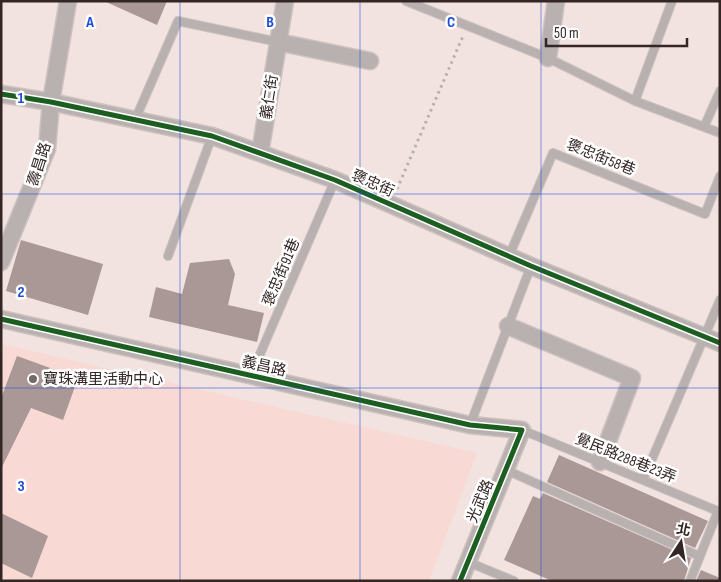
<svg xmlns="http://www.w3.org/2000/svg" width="721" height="582" viewBox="0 0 721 582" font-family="'Sofia Sans Condensed','Noto Sans TC',sans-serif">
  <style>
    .built { fill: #f8d9d4 }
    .building { fill: #a99895 }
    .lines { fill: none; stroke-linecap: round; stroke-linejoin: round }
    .service-casing { stroke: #cec2c0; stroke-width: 10 }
    .minor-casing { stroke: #cec2c0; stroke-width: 19 }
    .path { stroke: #b8b0af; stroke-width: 3; stroke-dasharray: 2.5 4; stroke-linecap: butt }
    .service { stroke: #b8b1b0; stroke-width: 8 }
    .minor { stroke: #b8b1b0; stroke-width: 16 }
    .cycleway-casing { stroke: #fff; stroke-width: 8 }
    .cycleway { stroke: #1b5e20; stroke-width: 5 }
    .grid { fill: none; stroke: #1d4ed8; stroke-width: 1; stroke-opacity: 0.55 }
    .poi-dot { fill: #766866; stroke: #fff; stroke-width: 2 }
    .labels { text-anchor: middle; stroke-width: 5; stroke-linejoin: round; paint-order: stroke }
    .street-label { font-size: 15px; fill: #332624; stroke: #fff }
    .poi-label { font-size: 15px; fill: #332624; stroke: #fff; text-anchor: start }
    .grid-label { font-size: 16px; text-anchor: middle; font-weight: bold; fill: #1d4ed8; stroke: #fff; stroke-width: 5; stroke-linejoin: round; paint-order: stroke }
  </style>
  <rect width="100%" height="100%" fill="#f2e3e0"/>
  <path class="built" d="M 1,344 L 477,453 L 429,581 L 10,581 L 1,577 Z"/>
  <path class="building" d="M 104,1 L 167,1 L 157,25 Z
    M 21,240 L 103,264 L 88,315 L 6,291 Z
    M 229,259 L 235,274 L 228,305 L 264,313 L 257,342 L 149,317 L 156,287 L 182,294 L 190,263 Z
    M 17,356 L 78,378 L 63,420 L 31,408 L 1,469 L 1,398 Z
    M 559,455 L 708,521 L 695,548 L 547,482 Z
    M 543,493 L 691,558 L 684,581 L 552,581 L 504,560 L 533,496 L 540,499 Z
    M 1,513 L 48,536 L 32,578 L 1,563 Z
    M 701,570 L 720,578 L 720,581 L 696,581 Z"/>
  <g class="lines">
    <g class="service-casing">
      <path id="service" d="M 406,1 L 548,58 L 635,101 L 720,133
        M 635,101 L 672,1
        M 135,120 L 178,21 L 278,42
        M 704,127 L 720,91
        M 168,256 L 212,136
        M 509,256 L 553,153 L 705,214 L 720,176
        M 251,375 L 335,180
        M 470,425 L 531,266
        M 522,430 L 720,512
        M 506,470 L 699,556
        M 643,480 L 720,300
        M 468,562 L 514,581
        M 690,581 L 718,511"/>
    </g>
    <g class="minor-casing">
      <path id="minor" d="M 278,42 L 370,61
        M 548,58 L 556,1
        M 1,94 L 51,102 L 212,136 L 335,180 L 531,266 L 720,343
        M 260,153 L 285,1
        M 1,262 L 47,149 L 51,102 L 68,1
        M 1,319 L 470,425 L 522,430 L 460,581
        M 508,326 L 632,378 L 600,462"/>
    </g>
    <path class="path" d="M 397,189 L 463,36"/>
    <use href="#service" class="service"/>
    <use href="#minor" class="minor"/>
    <g class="cycleway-casing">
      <path id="cycleway" d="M 1,94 L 51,102 L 212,136 L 335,180 L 531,266 L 720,343
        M 1,319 L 470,425 L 522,430 L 460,581"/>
    </g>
    <use href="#cycleway" class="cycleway"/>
  </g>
  <path class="grid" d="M 180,1 L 180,581M 360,1 L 360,581M 541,1 L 541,581M 1,194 L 720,194M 1,388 L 720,388"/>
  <circle class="poi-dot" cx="33" cy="379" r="5"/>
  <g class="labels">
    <g class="street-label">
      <text transform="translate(269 97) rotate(-81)" y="5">義仁街</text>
      <text transform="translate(601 157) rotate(22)" y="5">褒忠街58巷</text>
      <text transform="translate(39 164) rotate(-72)" y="5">壽昌路</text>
      <text transform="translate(373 183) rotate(24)" y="5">褒忠街</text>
      <text transform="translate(281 272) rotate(-67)" y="5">褒忠街91巷</text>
      <text transform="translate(264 366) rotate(13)" y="5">義昌路</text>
      <text transform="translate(626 458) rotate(22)" y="5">覺民路288巷23弄</text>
      <text transform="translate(480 501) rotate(-67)" y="5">光武路</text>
    </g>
    <g class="poi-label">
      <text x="43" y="384">寶珠溝里活動中心</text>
    </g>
  </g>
  <g class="grid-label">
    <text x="90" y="27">A</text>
    <text x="270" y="27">B</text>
    <text x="451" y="27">C</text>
    <text x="21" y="103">1</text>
    <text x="21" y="297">2</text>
    <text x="21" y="491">3</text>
  </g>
  <rect width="721" height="582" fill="none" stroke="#332624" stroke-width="5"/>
  <g transform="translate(681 542) rotate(12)" stroke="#ffffff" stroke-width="4" paint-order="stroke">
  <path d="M0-4L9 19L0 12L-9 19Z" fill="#332624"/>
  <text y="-8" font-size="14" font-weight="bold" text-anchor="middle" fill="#332624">北</text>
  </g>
  <path d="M546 38v8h141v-8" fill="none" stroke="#332624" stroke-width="2.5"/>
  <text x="554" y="38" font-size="15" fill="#332624" stroke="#ffffff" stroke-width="4" paint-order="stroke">50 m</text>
</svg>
